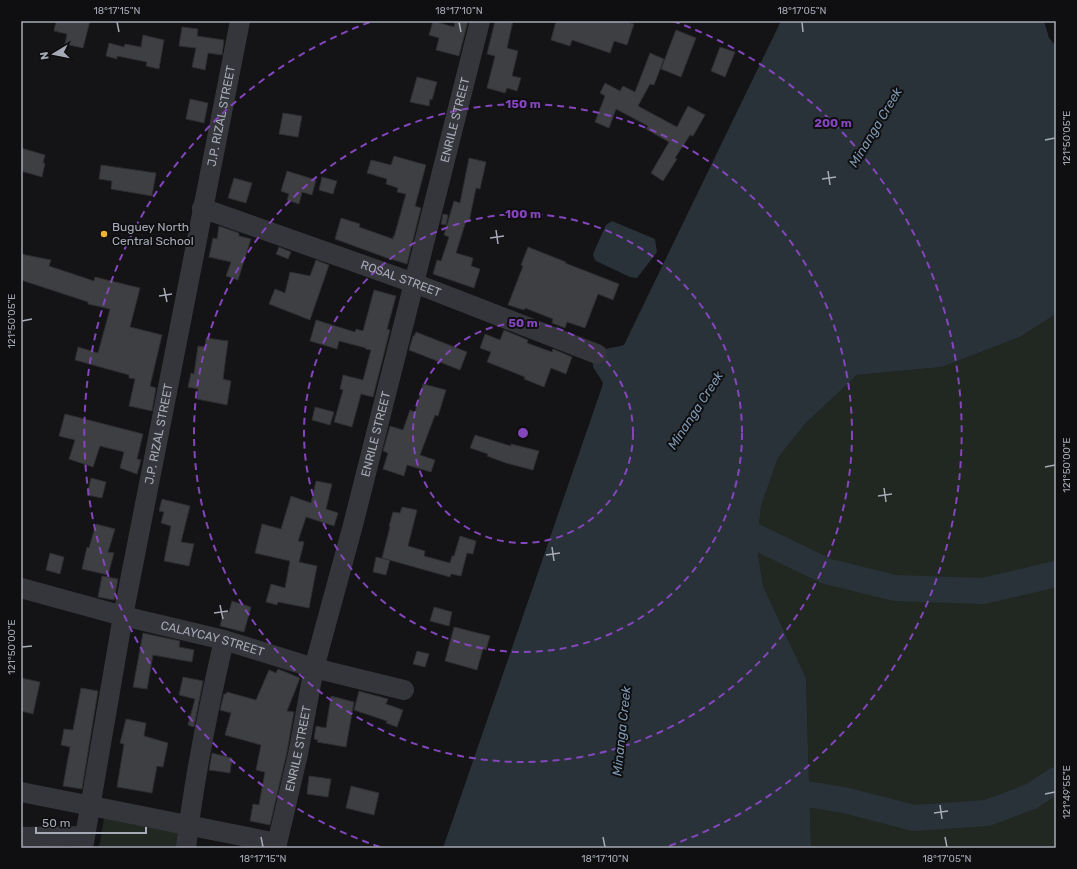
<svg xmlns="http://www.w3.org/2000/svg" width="1077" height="869" viewBox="0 0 1077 869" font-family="Rubik,sans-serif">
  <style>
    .green { fill: #202821 }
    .water { fill: #2a3239 }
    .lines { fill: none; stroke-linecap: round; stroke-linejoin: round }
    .river { stroke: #2a3239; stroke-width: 26 }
    .building { fill: #3e3f43; stroke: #2e2e32 }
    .minor { stroke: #35363b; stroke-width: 20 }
    .ticks { fill: none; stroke: #a6aab6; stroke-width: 1.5 }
    .ring { fill: none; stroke: #8445bd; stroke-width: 2; stroke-dasharray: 7 5 }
    .poi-dot { fill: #edb334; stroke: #0f0f11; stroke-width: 1.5 }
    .labels { text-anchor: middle; stroke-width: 4; stroke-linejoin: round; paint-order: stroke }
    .street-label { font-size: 12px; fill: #a6aab6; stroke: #0f0f11 }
    .poi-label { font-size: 12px; fill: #a6aab6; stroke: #0f0f11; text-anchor: start }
    .water-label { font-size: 13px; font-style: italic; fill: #7d97b0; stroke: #0f0f11 }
    .centre { fill: #8445bd; stroke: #0f0f11; stroke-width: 2 }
    .ring-label { font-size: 12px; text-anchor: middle; font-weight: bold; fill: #8445bd; stroke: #0f0f11; stroke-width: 4; stroke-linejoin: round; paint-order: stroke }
    .neatline { fill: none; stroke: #a6aab6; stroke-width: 1.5 }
    .ticks-label { font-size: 10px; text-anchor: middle; fill: #a6aab6 }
  </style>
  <rect width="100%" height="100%" fill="#141416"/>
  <path class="green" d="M 1056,314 L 1056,848 L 811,848 L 806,678 L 763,586 L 757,547 L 761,506 L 778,458 L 805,424 L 857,375 L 942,367 L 1020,337 Z
    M 104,818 L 183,827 L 183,848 L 99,848 Z"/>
  <path class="water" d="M 781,21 L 1044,21 L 1049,38 L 1056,46 L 1056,314 L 1020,337 L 942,367 L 857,375 L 805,424 L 778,458 L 761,506 L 757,547 L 763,586 L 806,678 L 811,848 L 443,848 L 603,384 C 602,378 591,368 593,363 C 595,358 601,353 604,349 L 621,346 L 624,345 Z
    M 612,221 L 655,239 L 657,252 L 637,278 L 630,277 L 596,261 L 594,258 L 593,254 L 606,225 Z"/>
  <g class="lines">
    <path class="river" d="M 725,522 L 826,571 L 895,588 L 983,591 L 1056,574
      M 775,789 L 844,800 L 914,818 L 987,813 L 1032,796 L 1056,780"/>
  </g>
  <path class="building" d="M 56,21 L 90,21 L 83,48 L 65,44 L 67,34 L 54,31 Z
    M 433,21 L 454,27 L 455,21 L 468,21 L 459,56 L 436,50 L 439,38 L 429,35 Z
    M 495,21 L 513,21 L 507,48 L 518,51 L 512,76 L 521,78 L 517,91 L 507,88 L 505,93 L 487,88 L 495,56 L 487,54 Z
    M 556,21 L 625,21 L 634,24 L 627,45 L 614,41 L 610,53 L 572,40 L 570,46 L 551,40 Z
    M 182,27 L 198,29 L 197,36 L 224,40 L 222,55 L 208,53 L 205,70 L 192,67 L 196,48 L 179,46 Z
    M 676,30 L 696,38 L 681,77 L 661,69 Z
    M 143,35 L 164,40 L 159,69 L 146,66 L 147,62 L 117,56 L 117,59 L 106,56 L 109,43 L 124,47 L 125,44 L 141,47 Z
    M 720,47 L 735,52 L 725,77 L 711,71 Z
    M 650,53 L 664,59 L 654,85 L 650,84 L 638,106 L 677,127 L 688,106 L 705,115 L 693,136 L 690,135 L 675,158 L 677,159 L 663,181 L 651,173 L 669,142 L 646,129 L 648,126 L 616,109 L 609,128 L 595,122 L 605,96 L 600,93 L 605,83 L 620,91 L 623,86 L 635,92 Z
    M 417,77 L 437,82 L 432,100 L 430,99 L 429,106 L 410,102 Z
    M 190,99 L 208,103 L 204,123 L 186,119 Z
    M 283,113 L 302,116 L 298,137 L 279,134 Z
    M 21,148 L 45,155 L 43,163 L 45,163 L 42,177 L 21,171 Z
    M 394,156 L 426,165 L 415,206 L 421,208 L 407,264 L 387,258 L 335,239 L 341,218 L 360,224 L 359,227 L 393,239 L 393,236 L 394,237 L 406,194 L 397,192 L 398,188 L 386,184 L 387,179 L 367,173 L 371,160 L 391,165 Z
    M 469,158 L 486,162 L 480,189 L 476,188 L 469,222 L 466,221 L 456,253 L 473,258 L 471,266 L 480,269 L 474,288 L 433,274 L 437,260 L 441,261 L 449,237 L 444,235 L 454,201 L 460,203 Z
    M 101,165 L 156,173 L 152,196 L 111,189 L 112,181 L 99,179 Z
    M 287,171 L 316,180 L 312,195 L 302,192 L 299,204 L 287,200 L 289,194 L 281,191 Z
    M 322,177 L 337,181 L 333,194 L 319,190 Z
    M 234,178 L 252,183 L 246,203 L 228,198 Z
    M 443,214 L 448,215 L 446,225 L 441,224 Z
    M 219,226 L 239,233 L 239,236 L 251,239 L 238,280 L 226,276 L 231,262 L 209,257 L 213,238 L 217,239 Z
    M 279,247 L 291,252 L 288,259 L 276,254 Z
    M 528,247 L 566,262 L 565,263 L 619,284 L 613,300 L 598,294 L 585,328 L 567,322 L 565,328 L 552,323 L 553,319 L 525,308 L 524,310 L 508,305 L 523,266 L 521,265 Z
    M 21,254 L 51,260 L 49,266 L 94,281 L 95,277 L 140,288 L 130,327 L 162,335 L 150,386 L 156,388 L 152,411 L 129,406 L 135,379 L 129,378 L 129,375 L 75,360 L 78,347 L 98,353 L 110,309 L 88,304 L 88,302 L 21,280 Z
    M 316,260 L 329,265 L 310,320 L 269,304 L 275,289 L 285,293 L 290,272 L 310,276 Z
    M 374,290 L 396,296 L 387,329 L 390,330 L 373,397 L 361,394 L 352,427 L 334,422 L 343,390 L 340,389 L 343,375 L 363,380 L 371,350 L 365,349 L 366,348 L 339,341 L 337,349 L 310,341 L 316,320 L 355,332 L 356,329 L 363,331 Z
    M 504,330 L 528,340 L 527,343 L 552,352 L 553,349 L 572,357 L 566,374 L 551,368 L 544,387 L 524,379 L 525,377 L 487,362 L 491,352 L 480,348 L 485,334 L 500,340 Z
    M 416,332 L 467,352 L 460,370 L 409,350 L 413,336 L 414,336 Z
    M 206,338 L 228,341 L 223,379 L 231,381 L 227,405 L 197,399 L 198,389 L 188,387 L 191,373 L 194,374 L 198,346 L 205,347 Z
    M 423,384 L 446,390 L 438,416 L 435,415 L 420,455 L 435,460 L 431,472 L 407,465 L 404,476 L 383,469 L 388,453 L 383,451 L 390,426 L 403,430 L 410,410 L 415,412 Z
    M 315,407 L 334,412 L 330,425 L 312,420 Z
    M 65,414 L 143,434 L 137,459 L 141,460 L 137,474 L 120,468 L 124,452 L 100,446 L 93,467 L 69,459 L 75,440 L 59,436 Z
    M 475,435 L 511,446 L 511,444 L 539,451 L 533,470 L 506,463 L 487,456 L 488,454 L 470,448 Z
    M 91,478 L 106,482 L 102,498 L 87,495 Z
    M 316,481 L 332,484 L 326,509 L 338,513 L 334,526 L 306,517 L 298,541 L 304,542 L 299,562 L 317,566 L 309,608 L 278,602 L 277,605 L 266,602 L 271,584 L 285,588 L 290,561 L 255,553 L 262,524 L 281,529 L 291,496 L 311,503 Z
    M 162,499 L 190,506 L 181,542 L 194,544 L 189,566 L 164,561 L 171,526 L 161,523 L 164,512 L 159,511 Z
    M 402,507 L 417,510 L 408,546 L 425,551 L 424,556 L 450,563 L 452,556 L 454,556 L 460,536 L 476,541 L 473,554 L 467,553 L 461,576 L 451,574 L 450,577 L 382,558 L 390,527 L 389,526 L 393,512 L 400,513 Z
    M 96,524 L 115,529 L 108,552 L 114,553 L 108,575 L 82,569 L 87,547 L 89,548 Z
    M 50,553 L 64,557 L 60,574 L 46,570 Z
    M 376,557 L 390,560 L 386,575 L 373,572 Z
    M 102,576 L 118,579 L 114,600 L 98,597 Z
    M 232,601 L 251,607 L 244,632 L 220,626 L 224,611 L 229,612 Z
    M 434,607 L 452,612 L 449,626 L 430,621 Z
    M 454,627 L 490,636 L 486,650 L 483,649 L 477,670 L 445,661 Z
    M 143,633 L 180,641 L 179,647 L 194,650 L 192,662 L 153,655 L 147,689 L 133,687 Z
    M 417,651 L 429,654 L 425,667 L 413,664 Z
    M 278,669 L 300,678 L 287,711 L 294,712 L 287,752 L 270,825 L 250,821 L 253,804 L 259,805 L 265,772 L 256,770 L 261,745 L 225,735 L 231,713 L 220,710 L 224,694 L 226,694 L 227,692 L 256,700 L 269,670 L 276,673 Z
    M 183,677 L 203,681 L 194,727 L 188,725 L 195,699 L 179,695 Z
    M 21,678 L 40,682 L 33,714 L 21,711 Z
    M 81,688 L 98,691 L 82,789 L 63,786 L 70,747 L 61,745 L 64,729 L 73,730 Z
    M 359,691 L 388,699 L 386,704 L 403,710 L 397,727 L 386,723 L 387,721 L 354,710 Z
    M 331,696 L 354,702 L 346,747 L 317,742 L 318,740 L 314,739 L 316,726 L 326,728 Z
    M 126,719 L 146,723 L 144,736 L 168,743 L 163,767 L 157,766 L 152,793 L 117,787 L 124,744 L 120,743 Z
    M 212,753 L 232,758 L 230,773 L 209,770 Z
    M 309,776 L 331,779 L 328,797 L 307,794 Z
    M 351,786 L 379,793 L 374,815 L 346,808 Z"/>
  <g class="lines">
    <g class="minor">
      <path id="s1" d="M 202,208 L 414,283 L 597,354"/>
      <path id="s2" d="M 21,588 L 123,616 L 224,640 L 314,668 L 404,690"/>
      <path d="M 21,792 L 277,843"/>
      <path d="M 21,837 L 85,836"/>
      <path id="s3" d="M 83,848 L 123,616 L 240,21"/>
      <path d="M 186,848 C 194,778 208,709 224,640"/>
      <path id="s4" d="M 276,848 L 298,754 L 314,668 L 353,525 L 480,21"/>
    </g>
  </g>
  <path class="ticks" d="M 117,22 L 119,32M 459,22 L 461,32M 802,22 L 803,32M 1045,140 L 1055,138M 828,171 L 830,185M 822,179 L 836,177M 496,230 L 498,244M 490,238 L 504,236M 164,288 L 167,302M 159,296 L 172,294M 22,321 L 32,319M 1045,467 L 1055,465M 884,488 L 886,502M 878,496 L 892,494M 552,547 L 554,561M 546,555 L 560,553M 220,605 L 223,619M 214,613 L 228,611M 22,647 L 32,646M 1045,794 L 1055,792M 940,805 L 942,819M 934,813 L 948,811M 261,837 L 263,847M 603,837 L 605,847M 945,837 L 947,847"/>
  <g class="ring">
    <circle cx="523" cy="433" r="110"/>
    <circle cx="523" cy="433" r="219"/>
    <circle cx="523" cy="433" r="329"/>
    <path d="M380 847A438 438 0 0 1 373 21M673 21A438 438 0 0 1 666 847"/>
  </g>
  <circle class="poi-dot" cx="104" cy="234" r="4"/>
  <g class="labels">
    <g class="street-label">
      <text dy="4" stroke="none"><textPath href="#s3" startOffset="745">J.P. RIZAL STREET</textPath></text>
      <text dy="4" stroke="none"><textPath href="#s4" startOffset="750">ENRILE STREET</textPath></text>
      <text dy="4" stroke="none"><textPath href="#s1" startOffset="211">ROSAL STREET</textPath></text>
      <text dy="4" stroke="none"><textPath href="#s3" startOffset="421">J.P. RIZAL STREET</textPath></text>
      <text dy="4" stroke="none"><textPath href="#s4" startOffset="426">ENRILE STREET</textPath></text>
      <text dy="4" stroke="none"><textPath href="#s2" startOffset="198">CALAYCAY STREET</textPath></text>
      <text dy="4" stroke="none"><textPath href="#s4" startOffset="102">ENRILE STREET</textPath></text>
    </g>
    <g class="poi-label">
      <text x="112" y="231">Buguey North<tspan x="112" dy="14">Central School</tspan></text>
    </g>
    <g class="water-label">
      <text transform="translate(875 127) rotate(-59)" y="5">Minanga Creek</text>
      <text transform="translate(695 410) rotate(-57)" y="5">Minanga Creek</text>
      <text transform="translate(621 731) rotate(-84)" y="5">Minanga Creek</text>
    </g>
  </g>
  <circle cx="523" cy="433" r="6" class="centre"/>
  <g class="ring-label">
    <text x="523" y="108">150 m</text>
    <text x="833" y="127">200 m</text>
    <text x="523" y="218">100 m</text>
    <text x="523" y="327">50 m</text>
  </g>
  <rect width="1077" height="869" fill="none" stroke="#0f0f11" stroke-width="44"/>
  <g transform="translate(54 54) rotate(260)" stroke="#0f0f11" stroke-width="3" paint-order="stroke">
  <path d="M0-3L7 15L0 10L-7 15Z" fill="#a6aab6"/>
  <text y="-6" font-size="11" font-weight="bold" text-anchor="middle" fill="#a6aab6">N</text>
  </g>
  <path d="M36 827v6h110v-6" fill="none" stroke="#a6aab6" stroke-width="2"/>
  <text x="42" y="827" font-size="12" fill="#a6aab6" stroke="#0f0f11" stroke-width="3" paint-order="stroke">50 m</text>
  <rect x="22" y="22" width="1033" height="825" class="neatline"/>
  <g class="ticks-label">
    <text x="117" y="14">18°17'15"N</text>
    <text x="459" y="14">18°17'10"N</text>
    <text x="802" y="14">18°17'05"N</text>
    <text transform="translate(1066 138) rotate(-90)" y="4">121°50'05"E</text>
    <text transform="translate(11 321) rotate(-90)" y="4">121°50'05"E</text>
    <text transform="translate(1066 465) rotate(-90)" y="4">121°50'00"E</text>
    <text transform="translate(11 647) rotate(-90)" y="4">121°50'00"E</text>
    <text transform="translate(1066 792) rotate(-90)" y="4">121°49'55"E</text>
    <text x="263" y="862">18°17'15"N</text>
    <text x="605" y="862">18°17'10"N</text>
    <text x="947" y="862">18°17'05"N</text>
  </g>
</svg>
